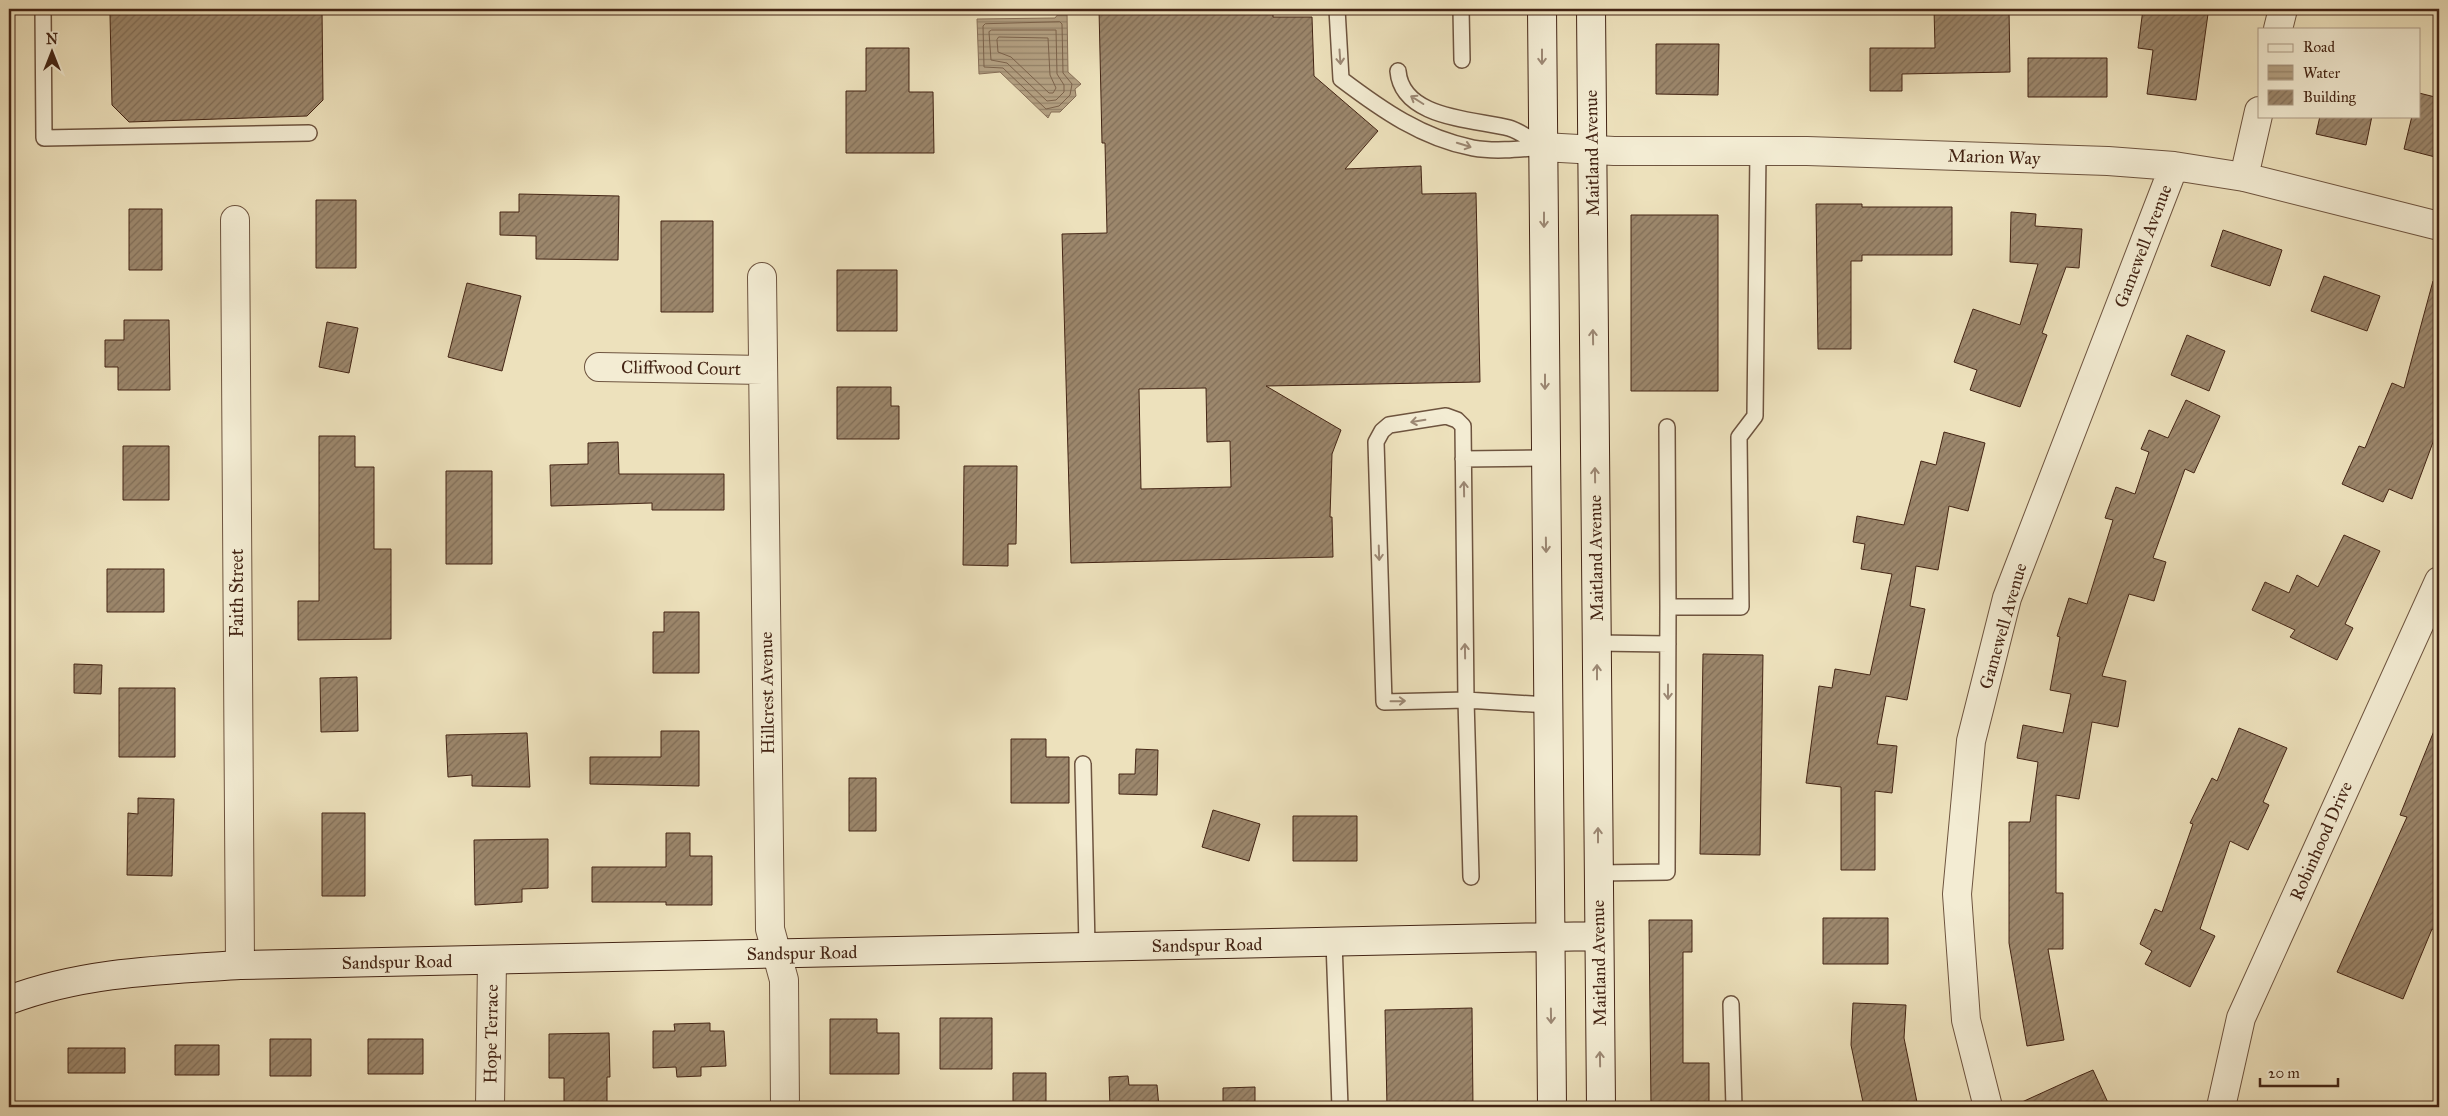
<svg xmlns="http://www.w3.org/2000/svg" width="2448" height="1116" viewBox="0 0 2448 1116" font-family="'IM FELL Great Primer',serif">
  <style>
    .water { fill: url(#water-rules); stroke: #876f57 }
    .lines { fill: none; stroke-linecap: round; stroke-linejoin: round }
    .shore { stroke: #7c634c; stroke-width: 1 }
    .building { fill: url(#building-hatch); stroke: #442515; fill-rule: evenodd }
    .lane-casing { stroke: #6e543f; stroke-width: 18 }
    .street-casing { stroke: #6e543f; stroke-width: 30 }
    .secondary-casing { stroke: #442515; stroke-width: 30 }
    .lane { stroke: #f3ecd3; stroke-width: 15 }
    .street { stroke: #f3ecd3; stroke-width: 28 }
    .secondary { stroke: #f3ecd3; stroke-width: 28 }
    .oneway { stroke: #9c8874 }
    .labels { text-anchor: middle; stroke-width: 4.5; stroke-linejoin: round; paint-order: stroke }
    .street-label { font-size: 18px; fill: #442515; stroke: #f3ecd3 }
  </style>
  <defs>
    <pattern id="water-rules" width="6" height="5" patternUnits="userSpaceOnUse" patternTransform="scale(1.25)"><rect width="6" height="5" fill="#b4a183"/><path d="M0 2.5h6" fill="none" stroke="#94836a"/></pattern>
    <pattern id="building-hatch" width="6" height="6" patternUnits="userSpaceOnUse" patternTransform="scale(1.25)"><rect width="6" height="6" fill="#9c876c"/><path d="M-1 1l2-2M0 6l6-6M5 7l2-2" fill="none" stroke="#816e58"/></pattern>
  </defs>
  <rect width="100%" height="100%" fill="#ede1bc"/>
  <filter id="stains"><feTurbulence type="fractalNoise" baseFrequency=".004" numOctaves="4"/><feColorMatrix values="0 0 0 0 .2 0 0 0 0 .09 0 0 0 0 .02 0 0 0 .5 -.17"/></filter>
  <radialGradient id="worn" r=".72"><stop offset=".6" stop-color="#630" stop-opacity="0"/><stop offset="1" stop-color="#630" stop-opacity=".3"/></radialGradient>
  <path class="water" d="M 1067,12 L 1068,72 L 1081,84 L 1075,89 L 1076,96 L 1060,112 L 1051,112 L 1048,118 L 1000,72 L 979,74 L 977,19 L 1055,18 L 1059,13 Z"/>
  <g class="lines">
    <path class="shore" d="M 1060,22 L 1062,24 L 1063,73 L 1072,84 L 1070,95 L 1059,106 L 1046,109 L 1003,68 L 984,67 L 983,26 L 985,24 Z
      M 992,30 L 1056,30 L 1057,74 L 1064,85 L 1064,92 L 1056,100 L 1047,101 L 1007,63 L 991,60 L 989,32 Z
      M 999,37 L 1048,38 L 1050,75 L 1056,88 L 1053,93 L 1049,93 L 1011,57 L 998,52 L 997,40 Z"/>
  </g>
  <path class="building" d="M 116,9 L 322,9 L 323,100 L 307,116 L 129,122 L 112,105 L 110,15 Z
    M 1099,9 L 1273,9 L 1273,17 L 1312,17 L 1314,76 L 1378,131 L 1345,169 L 1421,166 L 1422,194 L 1476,193 L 1480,382 L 1266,386 L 1341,430 L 1332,454 L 1330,517 L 1332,517 L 1333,557 L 1071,563 L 1062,234 L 1107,233 L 1105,143 L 1102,143 ZM 1206,388 L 1207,442 L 1230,441 L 1231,487 L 1141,489 L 1139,389 Z
    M 1934,9 L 2009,9 L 2010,72 L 1902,74 L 1902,91 L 1870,91 L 1870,48 L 1935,48 Z
    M 2143,9 L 2166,9 L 2208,14 L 2196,100 L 2147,94 L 2153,50 L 2138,48 Z
    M 1656,44 L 1719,44 L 1718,95 L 1656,94 Z
    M 866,48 L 909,48 L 909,92 L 933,92 L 934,153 L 846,153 L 846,91 L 866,91 Z
    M 2028,58 L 2107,58 L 2107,97 L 2028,97 Z
    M 2419,93 L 2439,98 L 2439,158 L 2404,149 L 2412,116 L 2419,116 Z
    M 2320,116 L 2372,116 L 2366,145 L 2316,134 Z
    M 519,194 L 619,196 L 618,260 L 536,259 L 536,236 L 500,235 L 500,212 L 519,212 Z
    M 316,200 L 356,200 L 356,268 L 316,268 Z
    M 1816,204 L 1862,204 L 1862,207 L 1952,207 L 1952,255 L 1862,255 L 1862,261 L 1851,261 L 1851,349 L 1818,349 Z
    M 129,209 L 162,209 L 162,270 L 129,270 Z
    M 2011,212 L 2036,214 L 2035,226 L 2082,229 L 2079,268 L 2066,267 L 2042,333 L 2047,335 L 2020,407 L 1970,390 L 1977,370 L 1954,362 L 1973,309 L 2020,325 L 2038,264 L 2010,262 Z
    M 1631,215 L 1718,215 L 1718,391 L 1631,391 Z
    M 661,221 L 713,221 L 713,312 L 661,312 Z
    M 2223,230 L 2282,250 L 2270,286 L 2211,266 Z
    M 837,270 L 897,270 L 897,331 L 837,331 Z
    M 2324,276 L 2380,296 L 2367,331 L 2311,311 Z
    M 2433,281 L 2439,282 L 2439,426 L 2412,499 L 2389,489 L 2383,502 L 2342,484 L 2359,446 L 2365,448 L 2392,383 L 2404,388 Z
    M 467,283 L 521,296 L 502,371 L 448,357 Z
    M 124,320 L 169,320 L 170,390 L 118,390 L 118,367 L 105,367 L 105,340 L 124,340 Z
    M 327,322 L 358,328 L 349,373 L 319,367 Z
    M 2187,335 L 2225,351 L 2209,391 L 2171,375 Z
    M 837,387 L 891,387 L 891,406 L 899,406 L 899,439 L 837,439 Z
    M 2186,400 L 2220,416 L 2194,473 L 2185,469 L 2153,558 L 2166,562 L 2154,601 L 2129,594 L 2102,676 L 2126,681 L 2118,727 L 2092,722 L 2079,799 L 2056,795 L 2056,893 L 2063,893 L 2063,949 L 2048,949 L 2064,1040 L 2027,1046 L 2009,943 L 2009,822 L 2030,822 L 2038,762 L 2017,758 L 2023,725 L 2063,733 L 2071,694 L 2050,690 L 2060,637 L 2057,636 L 2069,598 L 2087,604 L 2113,520 L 2105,518 L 2116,487 L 2135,494 L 2149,452 L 2141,449 L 2149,430 L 2168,438 Z
    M 1944,432 L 1985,443 L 1968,511 L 1949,506 L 1938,570 L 1916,566 L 1910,606 L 1925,609 L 1907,700 L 1886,696 L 1877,744 L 1897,746 L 1892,793 L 1875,791 L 1875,870 L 1841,870 L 1841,787 L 1806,783 L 1819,686 L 1832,688 L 1835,669 L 1870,675 L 1892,574 L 1861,569 L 1865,544 L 1853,542 L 1857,516 L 1904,525 L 1921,461 L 1936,465 Z
    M 319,436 L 355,436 L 355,467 L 374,467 L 374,549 L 391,549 L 391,639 L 298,640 L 298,601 L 319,601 Z
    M 618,442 L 619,474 L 724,474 L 724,510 L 652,510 L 652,503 L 551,506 L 550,465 L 588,464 L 588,443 Z
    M 123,446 L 169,446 L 169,500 L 123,500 Z
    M 964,466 L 1017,466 L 1016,544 L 1008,544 L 1008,566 L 963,565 Z
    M 446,471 L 492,471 L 492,564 L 446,564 Z
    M 2344,535 L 2380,551 L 2345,624 L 2353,628 L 2337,660 L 2290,637 L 2295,630 L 2252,610 L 2265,582 L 2289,593 L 2297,575 L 2318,587 Z
    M 107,569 L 164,569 L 164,612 L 107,612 Z
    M 664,612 L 699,612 L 699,673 L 653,673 L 653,632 L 664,632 Z
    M 1703,654 L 1763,655 L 1760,855 L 1700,854 Z
    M 74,664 L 102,665 L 101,694 L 74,693 Z
    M 357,677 L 358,731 L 321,732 L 320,678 Z
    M 119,688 L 175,688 L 175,757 L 119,757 Z
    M 2438,721 L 2439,932 L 2432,929 L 2403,999 L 2337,972 L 2407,817 L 2400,815 Z
    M 2239,728 L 2287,748 L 2263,802 L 2269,805 L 2248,850 L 2230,841 L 2200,929 L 2215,936 L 2190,987 L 2145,964 L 2152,951 L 2140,944 L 2155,909 L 2162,912 L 2193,824 L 2190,823 L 2212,778 L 2217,781 Z
    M 661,731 L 699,731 L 699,786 L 590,784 L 590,757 L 661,757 Z
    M 527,733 L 530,787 L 472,786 L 472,775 L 448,777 L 446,735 Z
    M 1011,739 L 1046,739 L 1046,757 L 1069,757 L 1069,803 L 1011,803 Z
    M 1136,749 L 1158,750 L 1157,795 L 1119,794 L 1119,774 L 1135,774 Z
    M 849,778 L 876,778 L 876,831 L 849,831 Z
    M 138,798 L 174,799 L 172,876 L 127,875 L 128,813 L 138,814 Z
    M 1213,810 L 1260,824 L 1249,861 L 1202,847 Z
    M 322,813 L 365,813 L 365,896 L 322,896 Z
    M 1293,816 L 1357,816 L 1357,861 L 1293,861 Z
    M 666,833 L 690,833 L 690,856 L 712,856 L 712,905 L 666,905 L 666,902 L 592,902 L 592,867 L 666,867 Z
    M 548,839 L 548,888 L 522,889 L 522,902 L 475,905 L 474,840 Z
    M 1823,918 L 1888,918 L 1888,964 L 1823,964 Z
    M 1649,920 L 1692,920 L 1692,952 L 1683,952 L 1683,1063 L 1709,1063 L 1709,1107 L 1651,1107 Z
    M 1853,1003 L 1906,1005 L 1904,1038 L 1918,1107 L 1864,1107 L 1851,1045 Z
    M 1472,1008 L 1473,1107 L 1387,1107 L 1385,1010 Z
    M 940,1018 L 992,1018 L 992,1069 L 940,1069 Z
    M 830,1019 L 877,1019 L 877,1033 L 899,1033 L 899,1074 L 830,1074 Z
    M 710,1023 L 710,1031 L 724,1031 L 726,1066 L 701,1067 L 701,1076 L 677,1077 L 676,1067 L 653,1068 L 653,1031 L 675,1031 L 674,1024 Z
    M 609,1033 L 610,1077 L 607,1077 L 607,1107 L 564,1107 L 564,1078 L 549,1078 L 549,1034 Z
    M 270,1039 L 311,1039 L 311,1076 L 270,1076 Z
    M 368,1039 L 423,1039 L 423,1074 L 368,1074 Z
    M 175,1045 L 219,1045 L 219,1075 L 175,1075 Z
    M 68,1048 L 125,1048 L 125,1073 L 68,1073 Z
    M 2093,1070 L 2110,1107 L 2011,1107 L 2079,1076 Z
    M 1013,1073 L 1046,1073 L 1046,1107 L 1013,1107 Z
    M 1128,1076 L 1129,1085 L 1157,1085 L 1159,1107 L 1110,1107 L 1109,1077 Z
    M 1255,1087 L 1255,1107 L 1223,1107 L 1223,1088 Z"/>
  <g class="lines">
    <g class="lane-casing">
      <path id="lane" d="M 43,9 L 44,138 L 309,133
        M 1337,9 L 1341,79 C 1382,110 1422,138 1473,148 C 1495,152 1521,149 1543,147
        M 1461,9 L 1462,60
        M 1398,71 C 1402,119 1474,119 1509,128 C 1520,131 1533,141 1543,147
        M 1667,427 L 1668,607 L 1741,607 L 1739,437 L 1755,416 L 1758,151
        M 1463,459 L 1545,458
        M 1597,643 L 1668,644
        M 1083,764 L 1087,947
        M 1599,873 L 1667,872 L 1668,607
        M 1471,877 L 1466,700 L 1463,426 L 1457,420 L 1446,416 L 1389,425 L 1382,431 L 1376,442 L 1384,702 L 1466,700 L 1548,705
        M 1334,942 L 1340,1107
        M 1731,1004 L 1734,1107"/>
    </g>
    <g class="street-casing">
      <path id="street" d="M 2278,29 L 2283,9
        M 1543,147 L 1614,151 L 1807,151 L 2108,161 L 2174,166 L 2244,177 L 2439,226
        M 2244,177 L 2259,111
        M 235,220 L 240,965
        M 762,277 L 770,929 L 784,980 L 785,1107
        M 599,367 L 763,370
        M 490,1107 L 492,960
        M 1988,1107 L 1966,1020 L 1957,894 L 1971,741 L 2007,598 L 2174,166
        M 2221,1107 L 2241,1018 L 2439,581"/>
    </g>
    <g class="secondary-casing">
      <path id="secondary" d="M 1542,9 L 1552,1107
        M 1591,9 L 1601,1107
        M 9,1000 C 83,972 161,970 240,965 L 1599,936"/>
    </g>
    <use href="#lane" class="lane"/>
    <use href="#street" class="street"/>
    <use href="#secondary" class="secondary"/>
  </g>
  <defs><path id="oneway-shaft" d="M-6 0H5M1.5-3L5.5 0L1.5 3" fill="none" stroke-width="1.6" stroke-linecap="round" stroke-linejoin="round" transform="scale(1.25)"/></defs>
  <g class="oneway">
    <use href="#oneway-shaft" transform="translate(1340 57) rotate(86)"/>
    <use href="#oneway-shaft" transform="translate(1542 57) rotate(90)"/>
    <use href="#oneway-shaft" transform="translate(1417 100) rotate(-148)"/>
    <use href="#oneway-shaft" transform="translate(1464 145) rotate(17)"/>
    <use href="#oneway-shaft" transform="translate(1544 220) rotate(90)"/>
    <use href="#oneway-shaft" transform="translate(1593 337) rotate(-91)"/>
    <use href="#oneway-shaft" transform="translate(1545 382) rotate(90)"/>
    <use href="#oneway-shaft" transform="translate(1418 421) rotate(171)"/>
    <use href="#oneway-shaft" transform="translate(1595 475) rotate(-91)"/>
    <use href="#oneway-shaft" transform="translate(1464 489) rotate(-91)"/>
    <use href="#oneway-shaft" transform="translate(1546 545) rotate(89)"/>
    <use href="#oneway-shaft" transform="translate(1379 553) rotate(88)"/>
    <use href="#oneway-shaft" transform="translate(1465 651) rotate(-91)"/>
    <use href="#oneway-shaft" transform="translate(1597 672) rotate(-90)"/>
    <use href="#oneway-shaft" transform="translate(1668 692) rotate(90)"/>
    <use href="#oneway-shaft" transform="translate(1398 701) rotate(-1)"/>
    <use href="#oneway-shaft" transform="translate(1598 835) rotate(-90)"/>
    <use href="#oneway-shaft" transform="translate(1551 1016) rotate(89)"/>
    <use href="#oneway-shaft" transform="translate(1600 1059) rotate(-91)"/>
  </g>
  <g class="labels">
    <g class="street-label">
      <text transform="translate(1592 153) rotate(-91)" y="6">Maitland Avenue</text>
      <text transform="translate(1994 157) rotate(2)" y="6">Marion Way</text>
      <text transform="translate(2143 246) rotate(-69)" y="6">Gamewell Avenue</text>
      <text transform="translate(681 368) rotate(1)" y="6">Cliffwood Court</text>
      <text transform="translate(1596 558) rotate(-91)" y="6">Maitland Avenue</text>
      <text transform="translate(237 593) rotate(-90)" y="6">Faith Street</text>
      <text transform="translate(2003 626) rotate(-74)" y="6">Gamewell Avenue</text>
      <text transform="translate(767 693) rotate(-91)" y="6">Hillcrest Avenue</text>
      <text transform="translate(2321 841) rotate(-66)" y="6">Robinhood Drive</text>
      <text transform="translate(1207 945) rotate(-1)" y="6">Sandspur Road</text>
      <text transform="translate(802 953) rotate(-1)" y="6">Sandspur Road</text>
      <text transform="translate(397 962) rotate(-1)" y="6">Sandspur Road</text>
      <text transform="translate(1599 963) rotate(-91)" y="6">Maitland Avenue</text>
      <text transform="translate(491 1034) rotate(-89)" y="6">Hope Terrace</text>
    </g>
  </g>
  <rect width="2448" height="1116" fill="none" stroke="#ede1bc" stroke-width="30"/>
  <rect x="10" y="10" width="2428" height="1096" fill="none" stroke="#442515" stroke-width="2.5"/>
  <rect x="15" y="15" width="2418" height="1086" fill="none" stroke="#442515"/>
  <rect x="2258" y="28" width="162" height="90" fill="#f3ecd3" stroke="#ad9c87"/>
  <rect x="2268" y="44" width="25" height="8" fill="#f3ecd3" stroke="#ad9c87"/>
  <text x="2303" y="52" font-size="15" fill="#442515">Road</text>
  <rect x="2268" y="65" width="25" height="15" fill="url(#water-rules)" stroke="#ad9c87"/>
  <text x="2303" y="78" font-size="15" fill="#442515">Water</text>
  <rect x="2268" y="90" width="25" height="15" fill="url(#building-hatch)" stroke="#ad9c87"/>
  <text x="2303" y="102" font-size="15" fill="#442515">Building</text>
  <g transform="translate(52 52)" stroke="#f3ecd3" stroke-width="4" paint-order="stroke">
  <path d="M0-4L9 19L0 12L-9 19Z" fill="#442515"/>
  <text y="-8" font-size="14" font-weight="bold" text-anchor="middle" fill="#442515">N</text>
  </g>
  <path d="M2260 1078v8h78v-8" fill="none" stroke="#442515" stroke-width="2.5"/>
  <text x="2268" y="1078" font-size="15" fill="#442515" stroke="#f3ecd3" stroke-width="4" paint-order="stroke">20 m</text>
  <rect width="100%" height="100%" filter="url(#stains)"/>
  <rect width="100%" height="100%" fill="url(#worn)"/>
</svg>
